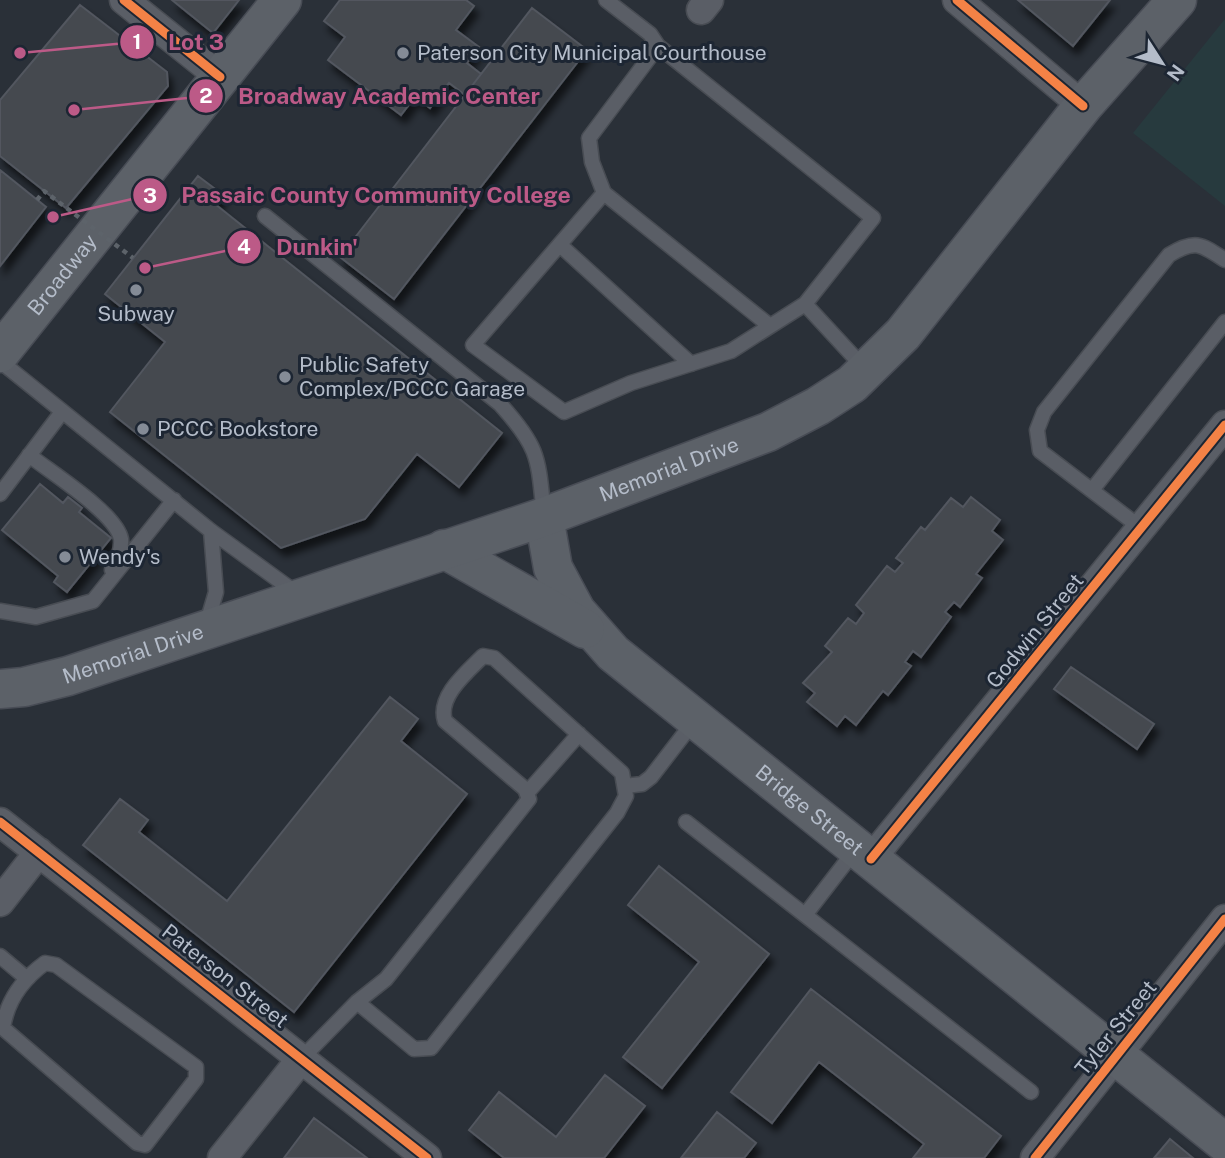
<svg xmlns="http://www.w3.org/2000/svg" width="1225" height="1158" viewBox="0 0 1225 1158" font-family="'Public Sans',sans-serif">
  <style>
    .green { fill: #273a3e }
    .building { fill: #444950; stroke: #52575f; stroke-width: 2; filter: url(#shadow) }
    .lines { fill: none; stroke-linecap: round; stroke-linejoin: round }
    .lane-casing { stroke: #484c53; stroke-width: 17 }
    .street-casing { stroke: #484c53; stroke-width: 31 }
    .primary-casing { stroke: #484c55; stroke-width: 41 }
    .lane { stroke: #5a5e66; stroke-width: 14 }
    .street { stroke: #5a5e66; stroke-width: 28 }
    .primary { stroke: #5c6168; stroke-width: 38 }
    .path-bridge { stroke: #5d636a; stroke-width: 4.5; stroke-dasharray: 5 5; stroke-linecap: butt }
    .cycleway-casing { stroke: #1d2633; stroke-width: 13 }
    .cycleway { stroke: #f48246; stroke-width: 9 }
    .poi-dot { fill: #848b96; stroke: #1d2633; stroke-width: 2.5 }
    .labels { text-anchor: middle; stroke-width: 6; stroke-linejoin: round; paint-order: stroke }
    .poi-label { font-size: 21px; fill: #b4bcc9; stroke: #1d2633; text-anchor: start }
    .street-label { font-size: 21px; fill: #b4bcc9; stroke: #1d2633 }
    .leader { fill: none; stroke: #bc5a87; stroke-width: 2.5 }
    .callout-dot { fill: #bc5a87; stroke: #1d2633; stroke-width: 2.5 }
    .mark-label { font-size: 21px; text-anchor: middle; font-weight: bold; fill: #fff }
    .callout-label { font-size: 23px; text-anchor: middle; font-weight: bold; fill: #bc5a87; stroke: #1d2633; stroke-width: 6; stroke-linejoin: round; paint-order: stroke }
  </style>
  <defs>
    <filter id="shadow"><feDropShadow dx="4.5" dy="8" stdDeviation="3.5" flood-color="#0009"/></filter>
  </defs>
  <rect width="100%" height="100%" fill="#2a3038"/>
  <path class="green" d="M 1225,19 L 1225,206 L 1133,133 Z"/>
  <path class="building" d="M 172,0 L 239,0 L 213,33 Z
    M 340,0 L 466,0 L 474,6 L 456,30 L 479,47 L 467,63 L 481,74 L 465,95 L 449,83 L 430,108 L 415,97 L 401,115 L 328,60 L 345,37 L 324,21 Z
    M 1018,0 L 1110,0 L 1073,46 Z
    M 80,5 L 167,72 L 168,86 L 66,208 L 0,156 L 0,100 Z
    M 532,8 L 587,50 L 394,299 L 340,257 Z
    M 0,170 L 46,207 L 0,266 Z
    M 198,176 L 223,195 L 215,204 L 502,433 L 459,487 L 417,454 L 365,519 L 281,548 L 110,412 L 165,342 L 105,294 Z
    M 40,484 L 63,503 L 68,497 L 82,508 L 79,512 L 111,538 L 67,592 L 54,582 L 58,576 L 2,530 Z
    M 971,497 L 1000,520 L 992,531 L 1003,540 L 976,574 L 982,578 L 960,607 L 954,602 L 945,612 L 951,617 L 921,657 L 913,651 L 905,662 L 911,666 L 888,695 L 883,691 L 856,725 L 845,716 L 837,726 L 807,702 L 815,693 L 803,683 L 832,652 L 825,646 L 848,618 L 856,624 L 864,613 L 856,605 L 887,566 L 895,572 L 903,563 L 896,558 L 921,527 L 925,530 L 951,498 L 963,507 Z
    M 1071,667 L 1154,724 L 1137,749 L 1054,689 Z
    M 390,697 L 418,719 L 401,741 L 467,794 L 294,1012 L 83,845 L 120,799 L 148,820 L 139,832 L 227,901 Z
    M 659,866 L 769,954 L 662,1088 L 623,1057 L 699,962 L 628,905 Z
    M 811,989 L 1001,1136 L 984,1158 L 913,1158 L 924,1144 L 819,1062 L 772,1123 L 731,1092 Z
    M 605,1075 L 645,1106 L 604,1158 L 504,1158 L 469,1130 L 499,1092 L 556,1137 Z
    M 717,1112 L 756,1143 L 744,1158 L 681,1158 Z
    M 314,1118 L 367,1158 L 284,1158 Z
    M 1170,1139 L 1193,1158 L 1154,1158 Z"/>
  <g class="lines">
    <g class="lane-casing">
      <path id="lane" d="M 606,0 L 650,34 L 658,46
        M 604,193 L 770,326
        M 265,216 L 500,404 C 540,448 538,458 544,516
        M 560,245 L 691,364
        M 805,304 L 873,218 L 658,46 L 589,138 L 592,162 L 604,193 L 473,345 L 564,412 L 631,383 L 731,351 L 805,304 L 866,370
        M 0,361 L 211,531 L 299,595
        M 29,455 C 50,472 116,513 121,539 C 122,549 117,561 112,570
        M 1092,490 L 1225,322
        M 0,494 L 62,412
        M 1141,528 L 1040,451 L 1037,430 L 1044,412 L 1169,255 C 1195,239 1201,244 1225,260
        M 0,611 L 36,617 L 93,601 L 174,500
        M 206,626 L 216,592 L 211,531
        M 625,786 L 642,784 L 651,777 L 695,720
        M 527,793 L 579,734
        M 686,822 L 1031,1092
        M 805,915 L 856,849
        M 0,956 L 25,977
        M 45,963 L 56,965 L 196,1067 L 196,1079 L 145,1145 L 137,1143 L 3,1028 C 7,1000 23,979 45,963 Z
        M 301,1059 L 357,1002 L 386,979 L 529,799 L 525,789 L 445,721 C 437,697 466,673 483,656 L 494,658 L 622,773 L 626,796 L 617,813 L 431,1048 L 414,1049 L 357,1002"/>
    </g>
    <g class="street-casing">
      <path id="street" d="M 124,0 L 220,77
        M 957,0 L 1083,106
        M 701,10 L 709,0
        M 0,822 L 427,1158
        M 871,859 L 1225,425
        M 0,902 L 39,852
        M 222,1158 L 301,1059
        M 1035,1158 L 1225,919"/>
    </g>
    <g class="primary-casing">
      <g id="primary">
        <path id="s1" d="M 0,353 L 282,0"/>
        <path id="s2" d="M 544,517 L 553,568 L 576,611 L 613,653 L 1225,1143"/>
        <path d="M 444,549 L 585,629"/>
        <path id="s3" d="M 0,689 L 24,687 L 68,676 L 544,517 L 768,432 L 818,406 L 852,384 L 903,334 L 1083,106 L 1177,0"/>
      </g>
    </g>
    <use href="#lane" class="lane"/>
    <use href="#street" class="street"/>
    <use href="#primary" class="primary"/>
    <path class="path-bridge" d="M 37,200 L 44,191 L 133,258"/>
    <g class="cycleway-casing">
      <path id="cycleway" d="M 124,0 L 220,77
        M 957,0 L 1083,106
        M 0,822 L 427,1158
        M 871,859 L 1225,425
        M 1035,1158 L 1225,919"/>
    </g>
    <use href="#cycleway" class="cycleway"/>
  </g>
  <g class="poi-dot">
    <circle cx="403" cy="53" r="7"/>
    <circle cx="136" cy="290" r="7"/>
    <circle cx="285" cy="377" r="7"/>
    <circle cx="143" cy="429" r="7"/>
    <circle cx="65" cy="557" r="7"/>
  </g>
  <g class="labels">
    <g class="poi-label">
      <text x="417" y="60">Paterson City Municipal Courthouse</text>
      <text x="136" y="321" text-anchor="middle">Subway</text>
      <text x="299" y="372">Public Safety<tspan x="299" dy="24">Complex/PCCC Garage</tspan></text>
      <text x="157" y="436">PCCC Bookstore</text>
      <text x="79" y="564">Wendy's</text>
    </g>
    <g class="street-label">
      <text dy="7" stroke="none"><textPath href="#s1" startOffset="100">Broadway</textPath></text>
      <text dy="7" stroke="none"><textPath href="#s3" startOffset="705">Memorial Drive</textPath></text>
      <text transform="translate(1035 631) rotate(-51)" y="7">Godwin Street</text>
      <text dy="7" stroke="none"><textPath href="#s3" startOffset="138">Memorial Drive</textPath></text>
      <text dy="7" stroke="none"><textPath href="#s2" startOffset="408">Bridge Street</textPath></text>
      <text transform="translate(225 976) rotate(38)" y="7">Paterson Street</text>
      <text transform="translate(1116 1028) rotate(-51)" y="7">Tyler Street</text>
    </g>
  </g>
  <path class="leader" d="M20 53L137 42M74 110L206 96M53 217L150 195M145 268L244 247"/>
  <g class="callout-dot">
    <circle cx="20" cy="53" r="7"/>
    <circle cx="74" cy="110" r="7"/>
    <circle cx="53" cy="217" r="7"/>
    <circle cx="145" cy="268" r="7"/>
    <circle cx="137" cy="42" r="18"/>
    <circle cx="206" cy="96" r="18"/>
    <circle cx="150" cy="195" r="18"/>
    <circle cx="244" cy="247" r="18"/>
  </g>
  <g class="mark-label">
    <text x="137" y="49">1</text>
    <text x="206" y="103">2</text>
    <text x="150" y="203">3</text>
    <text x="244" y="254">4</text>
  </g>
  <g class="callout-label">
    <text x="196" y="50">Lot 3</text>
    <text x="389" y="104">Broadway Academic Center</text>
    <text x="376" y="203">Passaic County Community College</text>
    <text x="317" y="255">Dunkin'</text>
  </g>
  <g transform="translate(1162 63) rotate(126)" stroke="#1d2633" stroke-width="5" paint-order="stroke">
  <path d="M0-5L12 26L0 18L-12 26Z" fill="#b4bcc9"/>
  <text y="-10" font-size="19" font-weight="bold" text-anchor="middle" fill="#b4bcc9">N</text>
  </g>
</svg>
